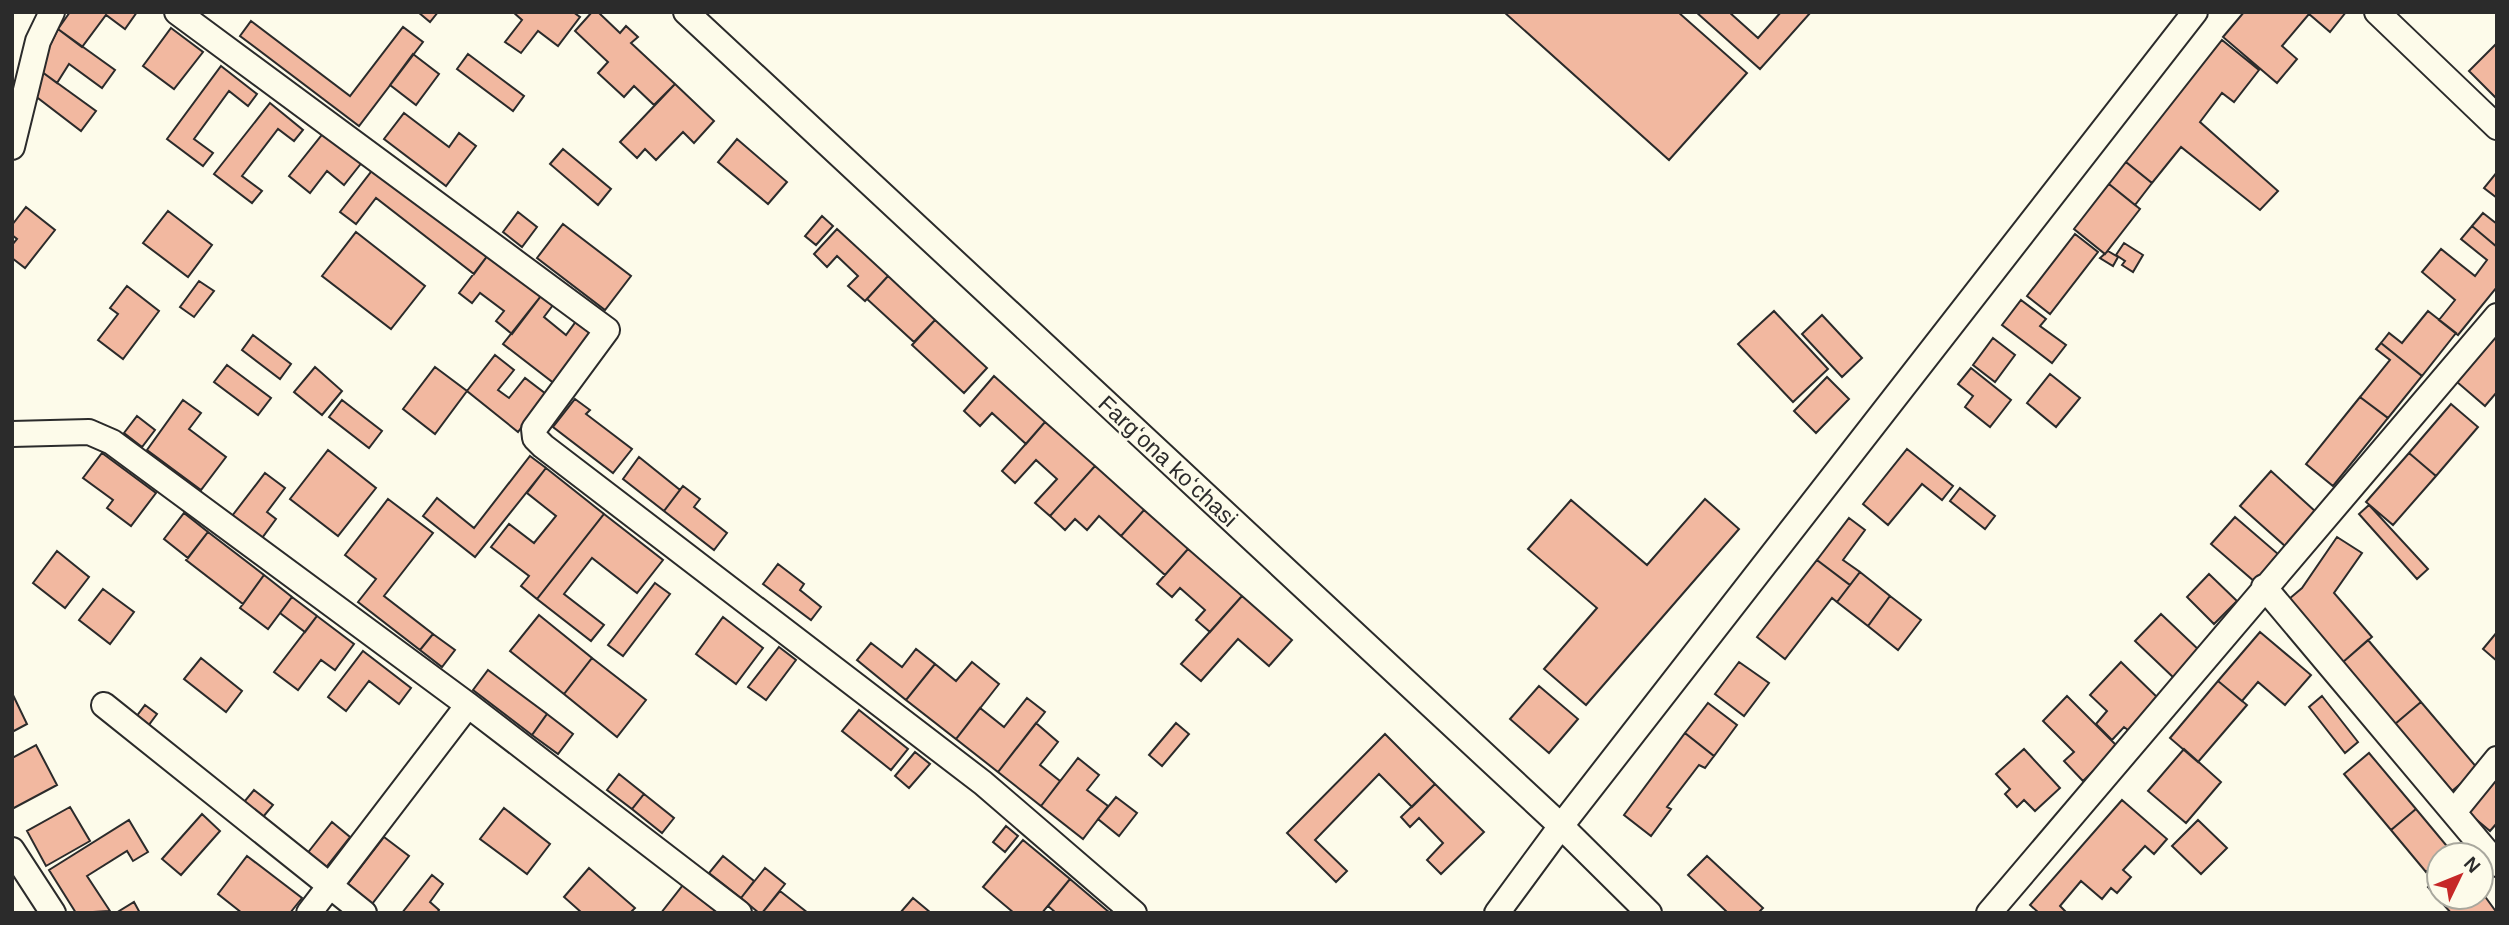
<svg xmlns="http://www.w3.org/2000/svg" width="2509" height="925" viewBox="0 0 2509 925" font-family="Helvetica,sans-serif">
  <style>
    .building { fill: #f2b8a0; stroke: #2b2b2b; stroke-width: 2 }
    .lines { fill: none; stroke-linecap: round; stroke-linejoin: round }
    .minor-casing { stroke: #2b2b2b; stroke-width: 28 }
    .minor { stroke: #fdfbea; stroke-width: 24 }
    .labels { text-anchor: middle; stroke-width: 5; stroke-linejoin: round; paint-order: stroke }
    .street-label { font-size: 23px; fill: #2b2b2b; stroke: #fdfbea }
  </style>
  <rect width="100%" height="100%" fill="#fdfbea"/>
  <path class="building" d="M 70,12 L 137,12 L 125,29 L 106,15 L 82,47 L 58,29 Z
    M 418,12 L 438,12 L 430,22 Z
    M 513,12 L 573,12 L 580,17 L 558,46 L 538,31 L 521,53 L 505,42 L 522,20 Z
    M 592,12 L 598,12 L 620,33 L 626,26 L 638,37 L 631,43 L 675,84 L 654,105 L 634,86 L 624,97 L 598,73 L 608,62 L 575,31 Z
    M 1504,12 L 1678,12 L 1747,73 L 1669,160 Z
    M 1696,12 L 1729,12 L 1758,38 L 1781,12 L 1811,12 L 1760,69 Z
    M 2244,12 L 2346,12 L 2330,32 L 2309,14 L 2282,46 L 2297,59 L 2277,83 L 2223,37 Z
    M 251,21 L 350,96 L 403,27 L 423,42 L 359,126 L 240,36 Z
    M 171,28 L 203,52 L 174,89 L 143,66 Z
    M 58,29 L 115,70 L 102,88 L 69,64 L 57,83 L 38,69 Z
    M 2222,40 L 2259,70 L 2234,102 L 2222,93 L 2200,122 L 2278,191 L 2260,210 L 2181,147 L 2152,183 L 2126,162 Z
    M 2497,43 L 2497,99 L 2469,71 Z
    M 413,54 L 439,74 L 416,105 L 390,85 Z
    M 468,54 L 524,96 L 513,111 L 457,69 Z
    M 221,66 L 257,94 L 248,106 L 229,91 L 194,139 L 213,153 L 203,166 L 167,139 Z
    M 38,69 L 96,111 L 81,131 L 34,95 Z
    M 675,84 L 714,121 L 694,143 L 683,132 L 656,160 L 645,149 L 637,158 L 620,142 Z
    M 270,103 L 303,130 L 294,141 L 278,129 L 242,176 L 262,191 L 252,203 L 214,174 Z
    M 404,113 L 449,147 L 459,133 L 476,146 L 446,186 L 384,139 Z
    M 325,131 L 363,161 L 344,185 L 327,171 L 310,193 L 289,176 Z
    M 737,139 L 787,182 L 768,204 L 718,162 Z
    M 563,149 L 611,189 L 598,205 L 550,164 Z
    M 2126,162 L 2152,183 L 2135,205 L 2109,184 Z
    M 374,168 L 488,255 L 474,274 L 376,198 L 356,224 L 340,212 Z
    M 2497,172 L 2497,198 L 2484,188 Z
    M 2109,184 L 2140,209 L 2105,254 L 2074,229 Z
    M 26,207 L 55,230 L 25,268 L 12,258 L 12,245 L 17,239 L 12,235 L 12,225 Z
    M 168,211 L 212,245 L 188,277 L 143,243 Z
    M 518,212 L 537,227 L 522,247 L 503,232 Z
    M 2483,213 L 2497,224 L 2497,247 L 2472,226 Z
    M 822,216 L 833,226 L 816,245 L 805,236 Z
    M 563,224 L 631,276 L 605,310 L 537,258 Z
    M 2472,226 L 2497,247 L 2497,287 L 2458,335 L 2439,320 L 2455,300 L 2422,272 L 2441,249 L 2475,276 L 2487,260 L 2461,239 Z
    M 837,229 L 888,276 L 865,301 L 848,286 L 858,276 L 837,256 L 827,267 L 814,254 Z
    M 356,232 L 425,286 L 391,329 L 322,276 Z
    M 2075,234 L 2098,252 L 2050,314 L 2027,296 Z
    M 2124,243 L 2143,255 L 2133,272 L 2122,265 L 2125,261 L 2116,255 Z
    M 2108,251 L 2118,257 L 2113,266 L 2100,258 Z
    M 488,255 L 541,296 L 512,334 L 496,321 L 504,311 L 480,293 L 472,303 L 459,293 Z
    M 888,276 L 935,320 L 914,342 L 867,299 Z
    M 199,281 L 214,291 L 194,317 L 180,307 Z
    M 127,286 L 159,311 L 123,359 L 98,340 L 118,314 L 110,308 Z
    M 541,296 L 553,305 L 544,317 L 566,335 L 577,320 L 594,333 L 555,384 L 503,344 Z
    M 2021,300 L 2046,319 L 2040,326 L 2066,345 L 2052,363 L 2002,325 Z
    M 1774,311 L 1828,369 L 1793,402 L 1738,344 Z
    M 2428,311 L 2456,333 L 2422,376 L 2381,343 L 2389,333 L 2402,343 Z
    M 1822,315 L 1862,358 L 1842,377 L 1802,334 Z
    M 935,320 L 987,368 L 964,393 L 912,345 Z
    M 253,335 L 291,364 L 280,379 L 242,350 Z
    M 2497,335 L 2497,392 L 2485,406 L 2457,382 Z
    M 1993,338 L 2015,355 L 1995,382 L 1973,365 Z
    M 2381,343 L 2422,376 L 2388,418 L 2360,397 L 2390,360 L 2376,349 Z
    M 495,355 L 514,370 L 498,390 L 509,398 L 525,378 L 546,394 L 518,432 L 467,391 Z
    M 227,365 L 271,398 L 258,415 L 214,382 Z
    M 315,367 L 342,391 L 322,415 L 294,392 Z
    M 435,367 L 467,391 L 435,434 L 403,409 Z
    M 1971,368 L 2011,400 L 1990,427 L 1965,407 L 1973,396 L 1958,384 Z
    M 2050,374 L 2080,398 L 2056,427 L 2027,403 Z
    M 994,376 L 1045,422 L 1026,444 L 992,413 L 980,426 L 964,411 Z
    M 1827,377 L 1849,399 L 1816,433 L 1794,411 Z
    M 2360,397 L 2388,418 L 2333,486 L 2306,464 Z
    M 575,399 L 590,410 L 586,414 L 632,449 L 613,473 L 553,427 Z
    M 183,400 L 201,413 L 189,429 L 226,457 L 201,490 L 147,450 Z
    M 342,400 L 382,431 L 369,448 L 329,417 Z
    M 2451,404 L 2478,427 L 2436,476 L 2409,453 Z
    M 137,416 L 155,430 L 142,447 L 124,433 Z
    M 1045,422 L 1095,466 L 1050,516 L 1035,503 L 1057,479 L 1036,460 L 1015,483 L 1002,471 Z
    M 1907,449 L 1953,486 L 1942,500 L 1922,484 L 1888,525 L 1863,504 Z
    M 328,450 L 376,488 L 338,536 L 290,499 Z
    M 102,453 L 156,493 L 131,526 L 107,508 L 113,500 L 83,478 Z
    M 2409,453 L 2436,476 L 2393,525 L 2366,502 Z
    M 530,456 L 546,468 L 475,557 L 423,516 L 437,498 L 474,528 Z
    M 639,457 L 680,490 L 664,511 L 623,479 Z
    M 1095,466 L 1144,510 L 1121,536 L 1099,516 L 1087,530 L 1075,519 L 1065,530 L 1050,516 Z
    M 546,468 L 604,514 L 537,599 L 521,586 L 529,576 L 491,547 L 509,524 L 534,543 L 556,516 L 527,493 Z
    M 2271,471 L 2316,512 L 2285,546 L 2240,506 Z
    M 265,473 L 285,488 L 267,512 L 276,519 L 262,538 L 232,516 Z
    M 683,486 L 700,499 L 694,507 L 727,533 L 714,550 L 664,511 Z
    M 1960,488 L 1995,516 L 1985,529 L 1950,501 Z
    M 388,499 L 433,533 L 384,596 L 433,634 L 420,650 L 358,602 L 376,579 L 345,555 Z
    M 1705,499 L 1739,529 L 1586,705 L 1544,669 L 1597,608 L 1528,549 L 1571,500 L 1647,565 Z
    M 2369,505 L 2428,569 L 2417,579 L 2359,514 Z
    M 1144,510 L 1188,549 L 1165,575 L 1121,536 Z
    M 184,513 L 208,532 L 188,558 L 164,539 Z
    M 604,514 L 663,560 L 637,593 L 592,558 L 564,594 L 604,625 L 591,641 L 537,599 Z
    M 2235,517 L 2278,554 L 2255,582 L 2211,544 Z
    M 1849,518 L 1865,530 L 1843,560 L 1860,572 L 1850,585 L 1817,560 Z
    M 208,532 L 264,575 L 243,604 L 186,560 Z
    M 2337,537 L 2362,553 L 2334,593 L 2372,637 L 2343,662 L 2289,599 L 2302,588 Z
    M 1188,549 L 1242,596 L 1210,632 L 1196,620 L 1205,610 L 1180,588 L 1172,597 L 1157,584 Z
    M 57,551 L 89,577 L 65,608 L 33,583 Z
    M 1817,560 L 1850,585 L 1837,602 L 1832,598 L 1785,659 L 1757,637 Z
    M 778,564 L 804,584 L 800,590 L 821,607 L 811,620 L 763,584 Z
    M 1860,572 L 1890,596 L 1868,626 L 1837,602 Z
    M 2209,574 L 2237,601 L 2214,624 L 2187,597 Z
    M 264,575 L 292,597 L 268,629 L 240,608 Z
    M 655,583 L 670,594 L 623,656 L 608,645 Z
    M 103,589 L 134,612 L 110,644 L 79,620 Z
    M 1242,596 L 1292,640 L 1269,666 L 1238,639 L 1201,681 L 1181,664 Z
    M 1890,596 L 1921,620 L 1898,650 L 1868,626 Z
    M 292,597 L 317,616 L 305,632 L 280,613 Z
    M 2161,614 L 2200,651 L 2174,678 L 2135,641 Z
    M 539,615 L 592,658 L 564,694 L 510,651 Z
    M 317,616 L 354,644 L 335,670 L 321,660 L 298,690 L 274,672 Z
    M 723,617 L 763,648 L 736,684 L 696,654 Z
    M 2260,632 L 2311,675 L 2285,705 L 2258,682 L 2242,701 L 2218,681 Z
    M 2497,632 L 2497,661 L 2483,649 Z
    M 433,634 L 455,650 L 442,667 L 420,650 Z
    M 2368,640 L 2421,702 L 2395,724 L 2343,662 Z
    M 871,643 L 902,667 L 916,649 L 935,664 L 906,700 L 857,660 Z
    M 779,647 L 796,660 L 766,700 L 748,687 Z
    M 363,651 L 411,688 L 399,704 L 369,681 L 346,711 L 328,697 Z
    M 201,658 L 242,691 L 226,712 L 184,679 Z
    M 592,658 L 646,700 L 617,737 L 564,694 Z
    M 972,662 L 999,684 L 956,739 L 906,700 L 935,664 L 956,681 Z
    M 1739,662 L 1769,683 L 1744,716 L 1715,694 Z
    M 2121,662 L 2159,699 L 2128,730 L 2124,727 L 2112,740 L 2096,724 L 2107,711 L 2090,695 Z
    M 488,670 L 547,714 L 532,735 L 473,690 Z
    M 2218,681 L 2247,705 L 2198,762 L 2170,738 Z
    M 1539,686 L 1578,719 L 1549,753 L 1510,719 Z
    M 12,693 L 27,724 L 12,732 Z
    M 2067,696 L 2118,747 L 2083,781 L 2064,761 L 2074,752 L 2043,721 Z
    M 2322,696 L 2358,742 L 2345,753 L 2309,707 Z
    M 1027,698 L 1045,712 L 998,772 L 956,739 L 980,708 L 1004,727 Z
    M 2421,702 L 2478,769 L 2452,791 L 2395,724 Z
    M 1708,703 L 1737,725 L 1714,756 L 1685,733 Z
    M 145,705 L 157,714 L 148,726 L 136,717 Z
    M 859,710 L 908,749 L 891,770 L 842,731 Z
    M 547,714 L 573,734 L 558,754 L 532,735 Z
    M 1036,723 L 1058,742 L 1040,765 L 1060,781 L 1041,806 L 998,772 Z
    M 1176,723 L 1189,734 L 1162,766 L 1149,755 Z
    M 1685,733 L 1714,756 L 1705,768 L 1699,765 L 1667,807 L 1671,809 L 1651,836 L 1624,815 Z
    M 1385,734 L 1435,784 L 1412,807 L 1379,774 L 1315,840 L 1347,871 L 1336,882 L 1287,833 Z
    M 36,745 L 57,785 L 12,809 L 12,758 Z
    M 2024,749 L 2060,788 L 2035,811 L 2024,800 L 2017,807 L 2005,794 L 2010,789 L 1996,774 Z
    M 2184,749 L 2221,782 L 2186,823 L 2148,791 Z
    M 915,752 L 930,764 L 909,788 L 895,776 Z
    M 2369,753 L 2416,809 L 2391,830 L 2344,774 Z
    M 1078,758 L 1099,775 L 1087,790 L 1108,806 L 1083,839 L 1041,806 Z
    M 619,774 L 644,794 L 632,809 L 607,790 Z
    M 2497,774 L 2497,823 L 2490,831 L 2466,811 Z
    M 1435,784 L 1484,832 L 1441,874 L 1427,860 L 1443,843 L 1419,818 L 1410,827 L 1401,817 Z
    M 254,790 L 273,805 L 263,817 L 244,802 Z
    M 644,794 L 674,818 L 662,833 L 632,809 Z
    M 1116,797 L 1137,813 L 1119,836 L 1098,819 Z
    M 2122,800 L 2167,839 L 2154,854 L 2145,846 L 2123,870 L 2131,877 L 2117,893 L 2111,888 L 2102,899 L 2081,881 L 2060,906 L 2067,913 L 2039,913 L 2030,905 Z
    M 70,807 L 90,841 L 46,866 L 27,831 Z
    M 504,808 L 550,844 L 527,874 L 480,839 Z
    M 2416,809 L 2451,851 L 2439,855 L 2439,861 L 2426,872 L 2391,830 Z
    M 202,814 L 220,831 L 181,875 L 162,859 Z
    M 129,820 L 148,852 L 133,861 L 127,851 L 87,876 L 110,911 L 76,913 L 49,870 Z
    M 2198,820 L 2227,848 L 2201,874 L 2172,846 Z
    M 332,822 L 350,837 L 324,870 L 306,855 Z
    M 1006,826 L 1018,836 L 1005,852 L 993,842 Z
    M 384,837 L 409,856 L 372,904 L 347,885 Z
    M 1023,840 L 1070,879 L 1042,913 L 1014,913 L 983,887 Z
    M 247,856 L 302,898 L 290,913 L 242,913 L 218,894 Z
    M 723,856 L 754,881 L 741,898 L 709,873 Z
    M 1707,856 L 1763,908 L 1758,913 L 1728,913 L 1688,875 Z
    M 589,868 L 635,908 L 630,913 L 582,913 L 564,897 Z
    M 765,868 L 785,884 L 762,913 L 759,913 L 741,898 Z
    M 432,875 L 443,884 L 430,902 L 439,910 L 437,913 L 402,913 Z
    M 2439,878 L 2439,897 L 2481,897 L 2481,891 L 2497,913 L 2451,913 L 2428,887 Z
    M 1070,879 L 1110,913 L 1056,913 L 1048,906 Z
    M 683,885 L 718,913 L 661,913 Z
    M 780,891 L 808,913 L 762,913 Z
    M 913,898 L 931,913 L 900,913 Z
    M 134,902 L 140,913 L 116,913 Z"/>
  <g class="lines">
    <g class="minor-casing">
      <path id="minor" d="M 177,12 L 607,330 L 534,429 L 535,438 L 543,446 L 983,783 L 1134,913
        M 686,12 L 1561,826 L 1649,913
        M 2377,12 L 2497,127
        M 12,147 L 38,41 L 52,12
        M 12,434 L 89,432 L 112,442 L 468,705 L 739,913
        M 2264,587 L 2497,864
        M 104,705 L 364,913
        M 2454,812 L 2497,759
        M 12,850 L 53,913
        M 309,913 L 468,705
        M 1497,913 L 1561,826 L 2195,12
        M 1989,913 L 2497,316"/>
    </g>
    <use href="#minor" class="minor"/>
  </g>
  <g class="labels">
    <g class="street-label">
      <text transform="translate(1168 461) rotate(43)" y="8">Fargʻona koʻchasi</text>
    </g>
  </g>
  <rect width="2509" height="925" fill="none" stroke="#2b2b2b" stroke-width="28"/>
  <g transform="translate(2460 876) rotate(47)"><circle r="33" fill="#fdfbea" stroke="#a9a89e" stroke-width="2"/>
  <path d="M0-5L12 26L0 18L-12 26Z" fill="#c62828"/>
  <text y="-10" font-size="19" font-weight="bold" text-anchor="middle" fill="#2b2b2b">N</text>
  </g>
</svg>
